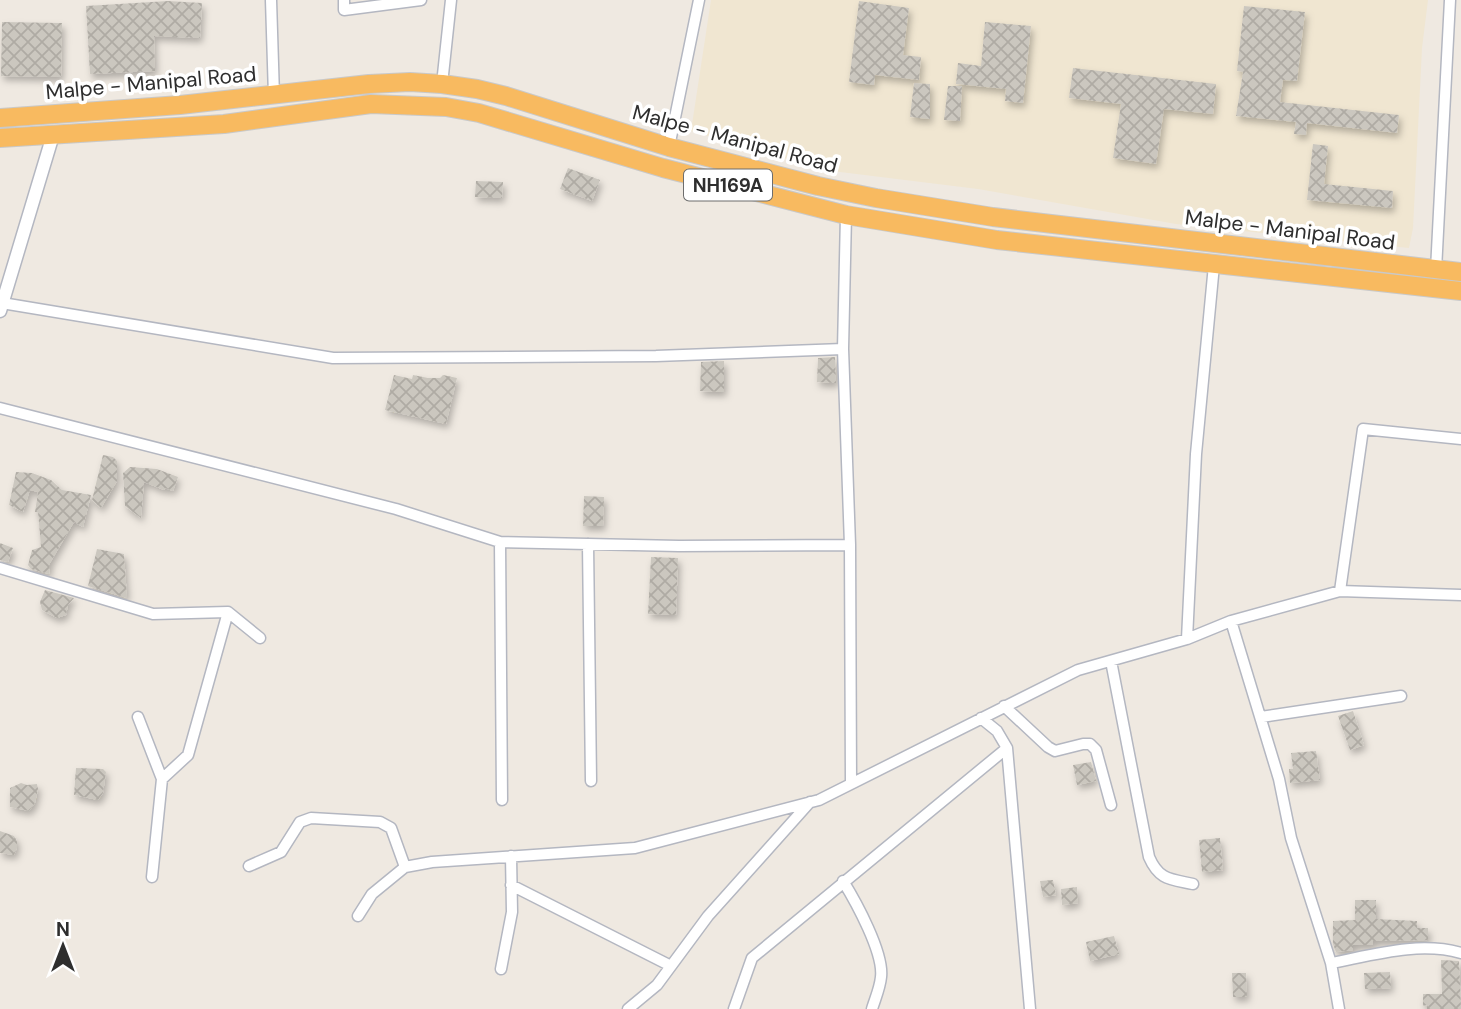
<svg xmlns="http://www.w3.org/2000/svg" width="1461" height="1009" viewBox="0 0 1461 1009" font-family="'DM Sans',sans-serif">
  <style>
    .education { fill: #f0e6d1 }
    .building { fill: url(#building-cross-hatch); filter: url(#shadow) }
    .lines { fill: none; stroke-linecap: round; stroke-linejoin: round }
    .minor-casing { stroke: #b4b7c1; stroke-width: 13 }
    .tertiary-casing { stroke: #b4b7c1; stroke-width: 15 }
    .trunk-casing { stroke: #c9c9c9; stroke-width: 20 }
    .minor { stroke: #fff; stroke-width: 10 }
    .tertiary { stroke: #fff; stroke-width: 12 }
    .trunk { stroke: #f8ba60; stroke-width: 18 }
    .labels { text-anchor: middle; stroke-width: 7; stroke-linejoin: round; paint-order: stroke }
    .shield { fill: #fff; stroke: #6d6d6d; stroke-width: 2 }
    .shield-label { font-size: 19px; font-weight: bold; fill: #2e2e2e }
    .street-label { font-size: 21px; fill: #2e2e2e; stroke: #fff }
  </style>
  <defs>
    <pattern id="building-cross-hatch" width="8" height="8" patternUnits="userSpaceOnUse" patternTransform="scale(1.75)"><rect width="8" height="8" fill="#cbc7bf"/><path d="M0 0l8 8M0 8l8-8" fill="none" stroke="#afaba4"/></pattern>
    <filter id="shadow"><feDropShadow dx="2.5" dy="4.5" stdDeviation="3.5" flood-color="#0004"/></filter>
  </defs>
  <rect width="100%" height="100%" fill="#efe9e1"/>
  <path class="education" d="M 711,0 L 1428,0 L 1422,48 L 1413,228 L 1409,248 L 1176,224 L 978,189 L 824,170 L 691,131 Z"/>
  <path class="building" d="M 168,1 L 202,3 L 200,38 L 154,36 L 155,71 L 90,74 L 86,6 Z
    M 859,1 L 909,8 L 903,55 L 921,57 L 919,80 L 875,75 L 874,85 L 849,82 Z
    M 1244,6 L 1305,12 L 1297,81 L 1283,80 L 1280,102 L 1399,115 L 1397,133 L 1307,123 L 1306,135 L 1294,134 L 1296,122 L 1236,116 L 1243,72 L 1237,71 Z
    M 2,22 L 62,23 L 61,77 L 1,76 Z
    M 985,22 L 1031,26 L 1023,103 L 1005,101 L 1006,89 L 956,84 L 958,63 L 981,66 Z
    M 1073,68 L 1216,84 L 1213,114 L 1164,109 L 1156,164 L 1113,158 L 1121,104 L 1069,98 Z
    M 914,83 L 930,84 L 930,119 L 910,117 Z
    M 948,86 L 962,86 L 960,121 L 944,120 Z
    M 1313,144 L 1328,146 L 1324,184 L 1393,191 L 1392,208 L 1307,200 Z
    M 568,168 L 600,180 L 592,201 L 560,189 Z
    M 476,181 L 503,182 L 502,198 L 475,197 Z
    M 835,357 L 836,383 L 817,382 L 818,358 Z
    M 724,361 L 724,392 L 700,391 L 701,362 Z
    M 394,375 L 412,379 L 413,375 L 428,378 L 440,378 L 443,375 L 457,378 L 446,424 L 385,410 Z
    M 103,455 L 113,457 L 117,461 L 117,481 L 101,508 L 92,500 Z
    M 130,467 L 157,469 L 178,477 L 173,491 L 165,488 L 164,490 L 144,482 L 141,518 L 125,506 L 123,473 Z
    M 16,472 L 32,473 L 51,480 L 62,490 L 91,495 L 83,527 L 74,522 L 50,563 L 49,574 L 31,569 L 28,565 L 32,550 L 41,547 L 38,512 L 35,512 L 38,492 L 30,490 L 23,512 L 9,505 Z
    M 584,496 L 604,497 L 603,526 L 583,526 Z
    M 0,543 L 13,548 L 8,562 L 0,560 Z
    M 97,549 L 124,554 L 127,598 L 88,586 Z
    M 651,557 L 678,558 L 676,615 L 648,614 Z
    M 45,590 L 74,598 L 68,605 L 66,615 L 57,618 L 42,610 L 40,602 Z
    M 1353,711 L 1364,745 L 1350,750 L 1338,716 Z
    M 1316,751 L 1320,780 L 1290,783 L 1289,769 L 1293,769 L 1291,753 Z
    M 1091,762 L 1096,781 L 1077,785 L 1073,765 Z
    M 76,768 L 103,769 L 106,772 L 103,793 L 98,800 L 74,795 Z
    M 21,783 L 27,785 L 37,784 L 38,789 L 35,803 L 29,811 L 10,807 L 10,788 Z
    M 0,831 L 14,836 L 17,841 L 17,848 L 14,855 L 0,853 Z
    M 1220,838 L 1223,870 L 1202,872 L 1199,840 Z
    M 1053,880 L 1056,895 L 1043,897 L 1040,881 Z
    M 1077,887 L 1078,903 L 1062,905 L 1061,889 Z
    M 1355,900 L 1376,900 L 1376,919 L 1417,921 L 1417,928 L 1428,928 L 1428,940 L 1373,941 L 1373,945 L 1353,945 L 1353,950 L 1336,952 L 1333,944 L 1333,921 L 1355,920 Z
    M 1114,936 L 1119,954 L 1090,961 L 1086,942 Z
    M 1441,960 L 1459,961 L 1461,1009 L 1427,1009 L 1427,1005 L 1423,1006 L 1423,994 L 1442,994 Z
    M 1390,972 L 1391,988 L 1365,989 L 1364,973 Z
    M 1232,973 L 1246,973 L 1247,997 L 1233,997 Z"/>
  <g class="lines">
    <g class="minor-casing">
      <path id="minor" d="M 271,0 L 274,96
        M 344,0 L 344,10 L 421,0
        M 442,84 L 451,0
        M 669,147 L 699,0
        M 846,215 L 843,349 L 850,545 L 851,783
        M 1436,270 L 1450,0
        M 2,303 L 333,358 L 656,356 L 843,349
        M 0,408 L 396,509 L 500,542 L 679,546 L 850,545
        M 500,542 L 502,800
        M 588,544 L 591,781
        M 0,568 L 153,614 L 228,612 L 260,638
        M 1340,591 L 1363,429 L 1461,439
        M 1231,621 L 1279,779 L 1291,838 L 1331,963 L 1339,1009
        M 1187,639 L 1196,454 L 1214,265
        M 1111,661 L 1149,857 C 1159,880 1170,879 1193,884
        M 1004,706 L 1048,747 L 1055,751 L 1083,744 L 1090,744 L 1096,750 L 1111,805
        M 138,717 L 162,779
        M 1261,717 L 1401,696
        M 981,718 L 997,731 L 1007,748 L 1030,1009
        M 249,866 L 281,852 L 300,822 L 311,818 L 380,822 L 391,828 L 405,867
        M 152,877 L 162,779 L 188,755 L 228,612
        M 843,881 C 856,902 884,953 881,977 C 880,988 875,999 872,1009
        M 511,885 L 671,966
        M 358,916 L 372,894 L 405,867 L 432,862 L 635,848 L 819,800 L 1078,670 L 1187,639 L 1231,621 L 1340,591 L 1461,595
        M 1331,963 C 1373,955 1419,941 1461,953
        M 501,969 L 512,912 L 511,856
        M 628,1009 L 657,985 L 708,916 L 810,802
        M 734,1009 L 752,958 L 1007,748"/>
    </g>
    <g class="tertiary-casing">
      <path id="tertiary" d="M 0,311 L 53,135"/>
    </g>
    <g class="trunk-casing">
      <path id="trunk" d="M 0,118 L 180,105 L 369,84 L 410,82 L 442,84 L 477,89 L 506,96 L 669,147 L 818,186 L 876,198 L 993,217 L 1461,272
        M 0,138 L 224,124 L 371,104 L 446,107 L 479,113 L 663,168 L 846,215 L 997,240 L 1461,291"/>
    </g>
    <use href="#minor" class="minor"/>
    <use href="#tertiary" class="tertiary"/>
    <use href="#trunk" class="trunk"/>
  </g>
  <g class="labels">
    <rect class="shield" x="684" y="169.5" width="88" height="31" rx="5"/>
    <g class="shield-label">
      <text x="728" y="192">NH169A</text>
    </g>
    <g class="street-label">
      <text transform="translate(151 83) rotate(-5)" y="7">Malpe - Manipal Road</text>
      <text transform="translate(735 139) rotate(15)" y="7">Malpe - Manipal Road</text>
      <text transform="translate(1290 230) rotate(7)" y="7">Malpe - Manipal Road</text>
    </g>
  </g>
  <g transform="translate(63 946)" stroke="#ffffff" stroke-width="5" paint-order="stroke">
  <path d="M0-5L12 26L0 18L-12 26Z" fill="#2e2e2e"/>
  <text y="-10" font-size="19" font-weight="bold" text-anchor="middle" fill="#2e2e2e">N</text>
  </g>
</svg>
